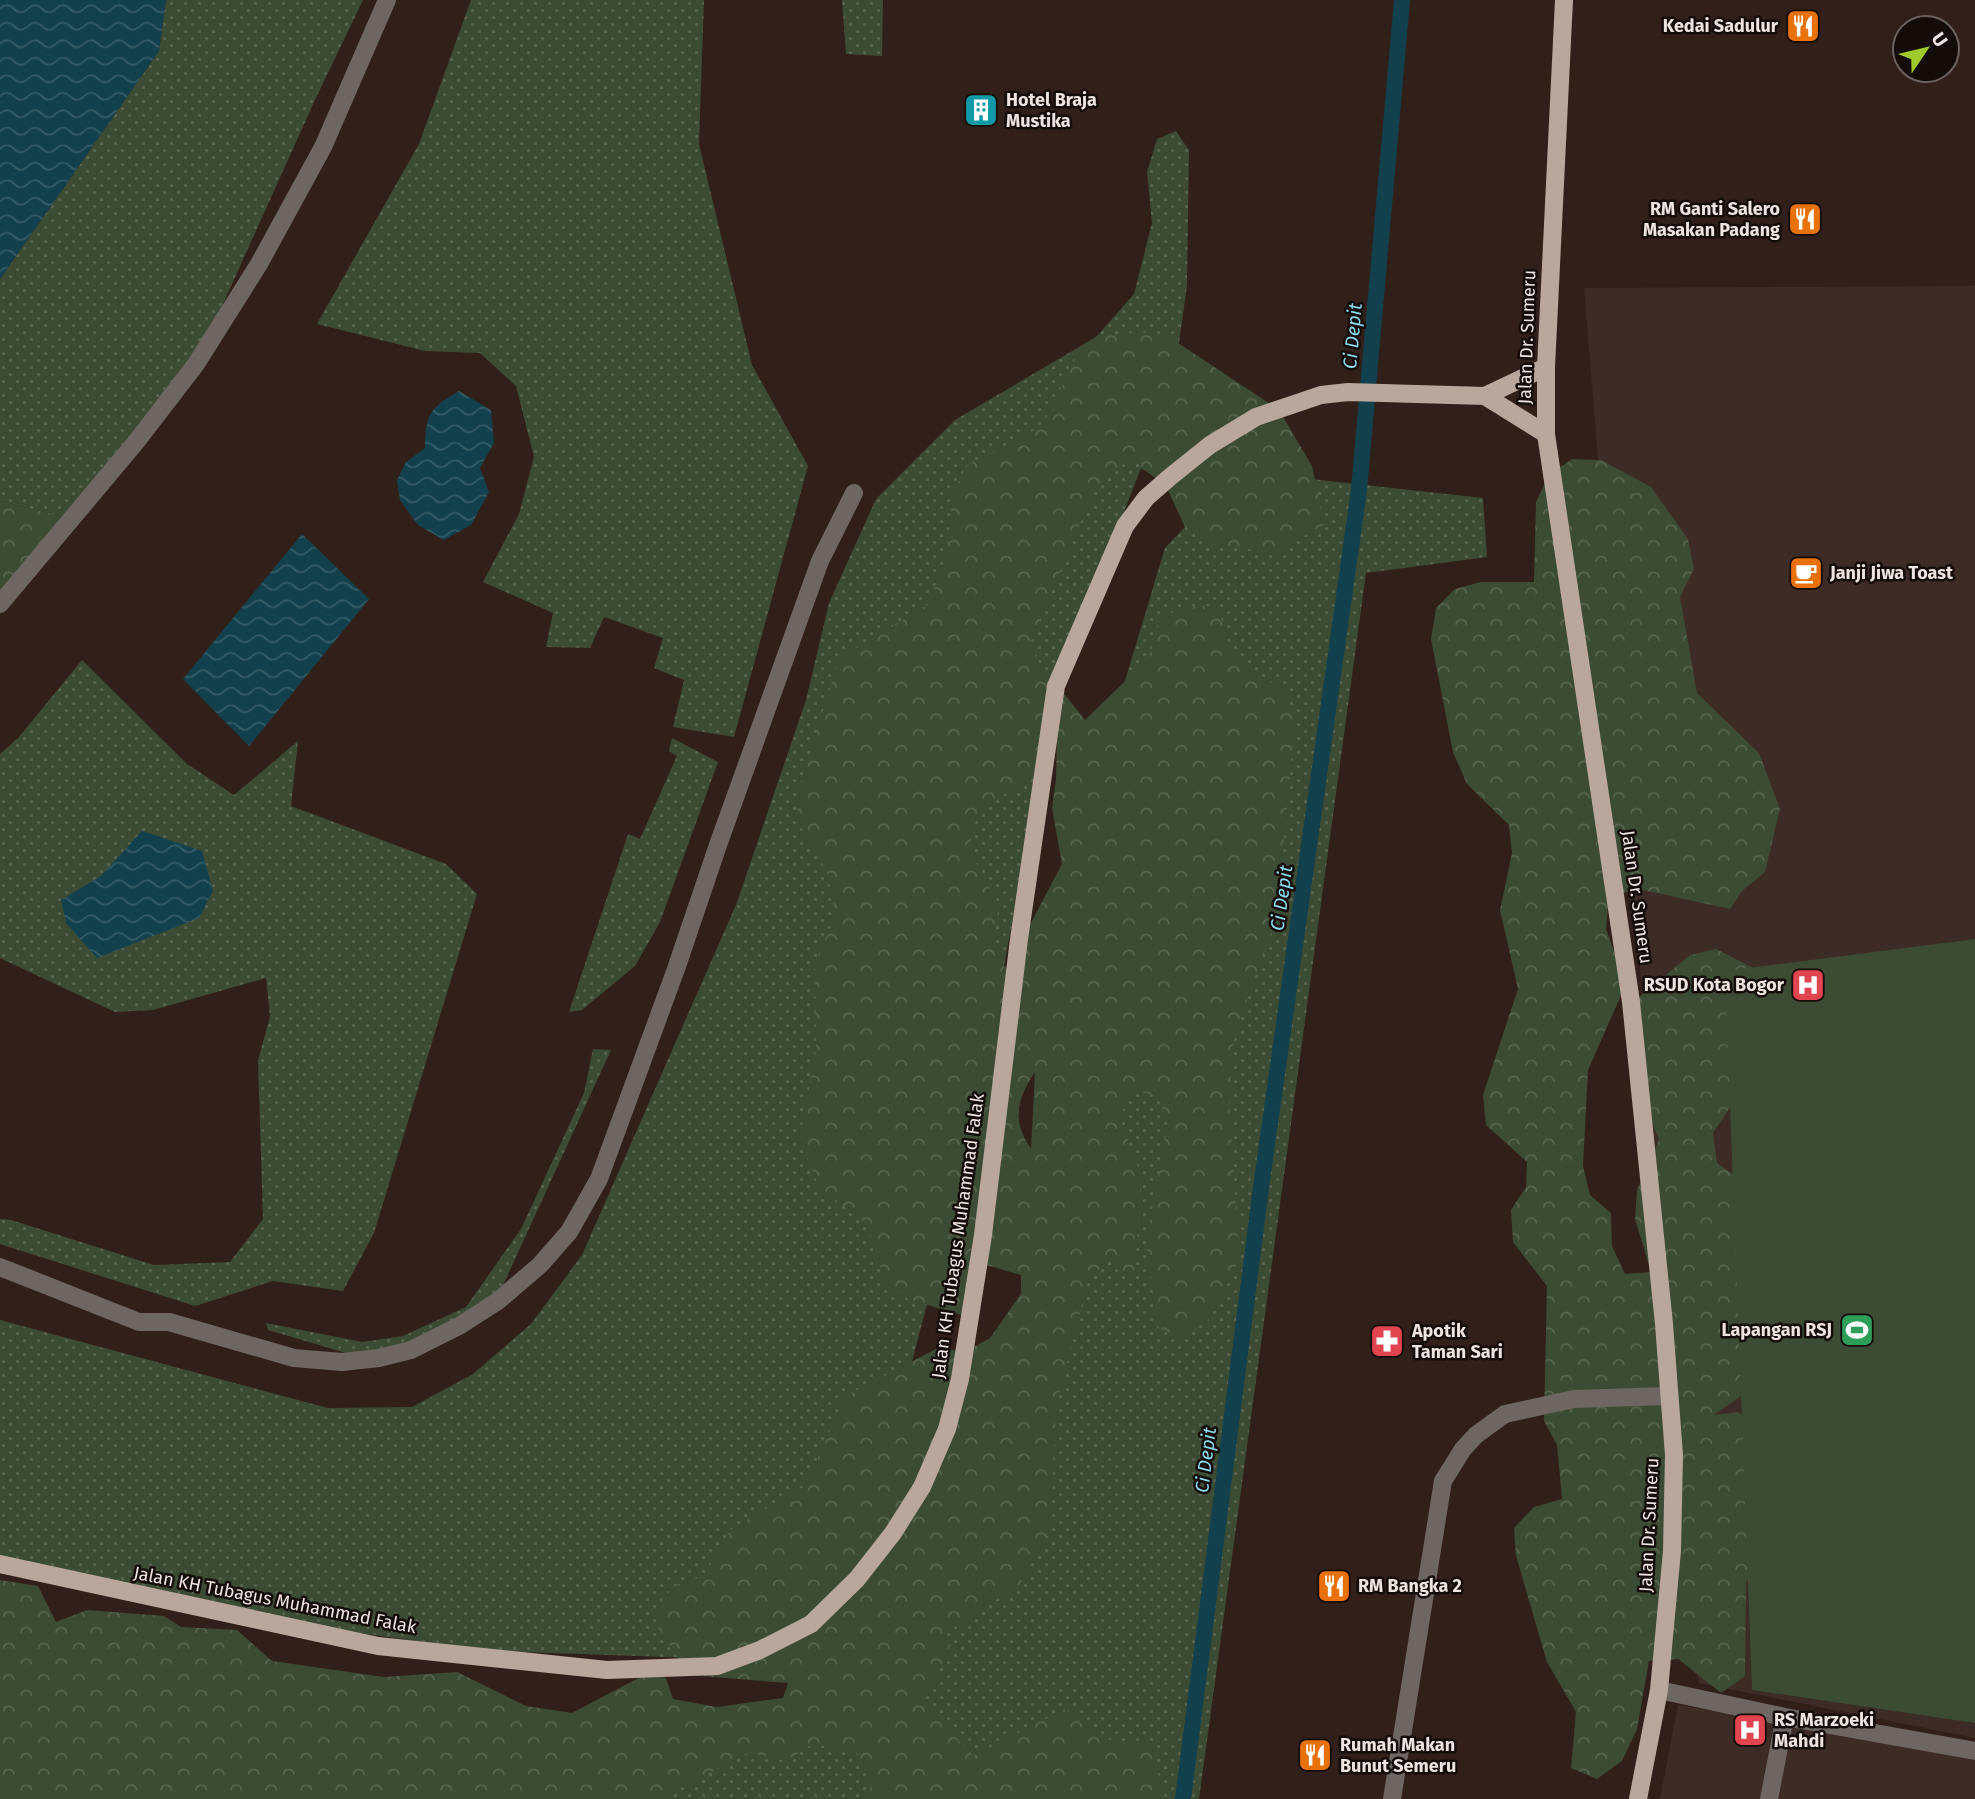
<svg xmlns="http://www.w3.org/2000/svg" width="1975" height="1799" viewBox="0 0 1975 1799" font-family="'Fira Sans',sans-serif">
  <style>
    .medical { fill: #3d2b25 }
    .green { fill: url(#green-dots) }
    .forest { fill: url(#forest-crowns); fill-rule: evenodd }
    .pitch { fill: #3c4b34 }
    .water { fill: url(#water-waves) }
    .lines { fill: none; stroke-linecap: round; stroke-linejoin: round }
    .stream { stroke: #12414d; stroke-width: 16 }
    .minor { stroke: #6e6661; stroke-width: 18 }
    .major { stroke: #b9a79d; stroke-width: 18 }
    .labels { text-anchor: middle; stroke-width: 5; stroke-linejoin: round; paint-order: stroke }
    .poi-label { font-size: 18px; font-weight: bold; fill: #f0e4df; stroke: #130c09; text-anchor: start }
    .street-label { font-size: 18px; fill: #f0e4df; stroke: #130c09 }
    .water-label { font-size: 19px; font-style: italic; fill: #8ddbf3; stroke: #130c09 }
  </style>
  <defs>
    <pattern id="green-dots" width="8" height="8" patternUnits="userSpaceOnUse" patternTransform="scale(1.75)"><rect width="8" height="8" fill="#3c4b34"/><path d="M2 2h.1M6 6h.1" fill="none" stroke="#586551" stroke-width="1.8" stroke-linecap="round"/></pattern>
    <pattern id="forest-crowns" width="20" height="18" patternUnits="userSpaceOnUse" patternTransform="scale(1.75)"><rect width="20" height="18" fill="#3c4b34"/><path d="M2 6a3 3 0 1 1 6 0M12 15a3 3 0 1 1 6 0" fill="none" stroke="#586551"/></pattern>
    <pattern id="water-waves" width="16" height="10" patternUnits="userSpaceOnUse" patternTransform="scale(1.75)"><rect width="16" height="10" fill="#12414d"/><path d="M0 5q4-4 8 0t8 0" fill="none" stroke="#355c66"/></pattern>
  </defs>
  <rect width="100%" height="100%" fill="#312019"/>
  <path class="medical" d="M 1975,286 L 1975,1738 L 1699,1683 L 1584,288 Z
    M 1678,1705 L 1975,1755 L 1975,1799 L 1660,1799 Z"/>
  <path class="green" d="M 166,0 L 363,0 L 314,102 L 196,364 L 72,519 L 0,501 L 0,279 L 159,51 Z
    M 471,0 L 704,0 L 699,144 L 752,365 L 808,466 L 734,737 L 673,727 L 684,680 L 654,668 L 663,638 L 604,617 L 590,648 L 546,647 L 553,613 L 483,582 L 519,514 L 534,457 L 516,386 L 480,353 L 425,351 L 317,324 L 419,144 Z
    M 842,0 L 883,0 L 882,56 L 846,54 Z
    M 1176,131 L 1189,150 L 1187,285 L 1171,401 L 1141,468 L 1056,688 L 974,1126 L 862,1551 L 724,1659 L 491,1651 L 292,1624 L 0,1557 L 0,1320 L 328,1408 L 412,1407 L 473,1374 L 531,1324 L 582,1255 L 736,905 L 806,700 L 829,603 L 876,499 L 955,420 L 1096,337 L 1134,294 L 1152,223 L 1147,172 L 1157,139 Z
    M 1238,471 L 1483,498 L 1487,557 L 1366,573 L 1199,1799 L 0,1799 L 0,1651 L 663,1740 L 792,1717 L 1021,1294 L 1124,684 L 1165,548 Z
    M 82,660 L 187,764 L 234,795 L 298,741 L 291,806 L 446,864 L 477,894 L 374,1233 L 343,1291 L 273,1281 L 195,1306 L 0,1244 L 0,1219 L 11,1220 L 154,1265 L 230,1262 L 263,1219 L 258,1061 L 270,1016 L 266,978 L 153,1010 L 115,1012 L 0,958 L 0,754 L 19,737 Z
    M 672,738 L 718,762 L 660,922 L 635,966 L 582,1010 L 569,1012 L 628,834 L 640,839 L 677,756 L 669,751 Z
    M 593,1049 L 611,1050 L 493,1307 L 423,1354 L 360,1357 L 268,1330 L 266,1323 L 362,1342 L 403,1336 L 466,1307 L 521,1229 L 584,1093 Z"/>
  <path class="forest" d="M 1141,332 L 1172,339 L 1279,410 L 1312,466 L 1324,525 L 1274,553 L 1208,543 L 1185,527 L 1165,484 L 1141,468 L 1142,456 L 1108,472 L 1091,498 L 1031,641 L 1053,697 L 1045,755 L 1027,781 L 989,803 L 971,829 L 971,853 L 999,906 L 994,936 L 1003,965 L 1023,983 L 1023,938 L 1062,864 L 1052,808 L 1056,780 L 1058,686 L 1085,720 L 1149,658 L 1160,619 L 1185,606 L 1217,606 L 1235,659 L 1285,691 L 1295,721 L 1277,917 L 1235,1032 L 1229,1096 L 1239,1261 L 1208,1320 L 1182,1339 L 1158,1327 L 1146,1245 L 1168,1122 L 1157,1096 L 1128,1090 L 1121,1121 L 1142,1178 L 1135,1268 L 1130,1278 L 1111,1259 L 1089,1278 L 1056,1406 L 1051,1530 L 1019,1585 L 946,1633 L 951,1647 L 923,1704 L 973,1756 L 1065,1709 L 1112,1741 L 1153,1746 L 1161,1790 L 1160,1799 L 868,1799 L 871,1785 L 856,1752 L 813,1744 L 785,1761 L 750,1752 L 659,1799 L 0,1799 L 0,1580 L 38,1586 L 56,1622 L 87,1610 L 164,1616 L 181,1627 L 237,1630 L 272,1661 L 384,1677 L 457,1672 L 526,1706 L 572,1713 L 646,1674 L 666,1678 L 673,1699 L 717,1707 L 783,1698 L 788,1683 L 689,1675 L 658,1628 L 659,1601 L 678,1584 L 704,1576 L 730,1530 L 805,1486 L 845,1396 L 938,1348 L 965,1352 L 990,1338 L 1021,1294 L 1021,1275 L 976,1262 L 965,1316 L 908,1299 L 885,1282 L 867,1224 L 819,1187 L 800,1139 L 816,1049 L 815,962 L 836,915 L 827,872 L 799,824 L 797,796 L 839,658 L 929,604 L 947,552 L 953,492 L 967,465 L 1042,426 L 1077,355 L 1096,337 ZM 1035,1072 L 1035,1073 L 1031,1149 C 1012,1121 1016,1100 1035,1072 Z
    M 1572,459 L 1601,460 L 1651,487 L 1688,539 L 1694,569 L 1680,597 L 1697,693 L 1759,753 L 1780,809 L 1765,872 L 1742,891 L 1730,909 L 1639,889 L 1609,896 L 1606,929 L 1626,984 L 1588,1070 L 1583,1166 L 1590,1195 L 1611,1213 L 1612,1246 L 1625,1274 L 1651,1272 L 1635,1219 L 1637,1190 L 1659,1140 L 1629,1064 L 1633,1002 L 1690,955 L 1716,949 L 1777,980 L 1747,1082 L 1713,1133 L 1717,1163 L 1741,1180 L 1761,1382 L 1714,1415 L 1738,1412 L 1760,1428 L 1770,1525 L 1746,1584 L 1745,1676 L 1721,1693 L 1678,1659 L 1649,1661 L 1637,1729 L 1622,1761 L 1597,1779 L 1571,1768 L 1576,1712 L 1547,1662 L 1516,1556 L 1514,1528 L 1534,1507 L 1562,1499 L 1557,1445 L 1544,1421 L 1547,1286 L 1513,1242 L 1511,1210 L 1526,1187 L 1527,1162 L 1486,1125 L 1483,1095 L 1518,989 L 1500,910 L 1512,853 L 1509,825 L 1467,784 L 1453,752 L 1431,639 L 1436,608 L 1455,589 L 1481,582 L 1534,582 L 1536,502 L 1549,475 Z
    M 0,501 L 72,519 L 0,604 Z"/>
  <path class="pitch" d="M 1975,939 L 1975,1723 L 1752,1690 L 1725,971 Z"/>
  <path class="water" d="M 0,0 L 166,0 L 159,51 L 0,279 Z
    M 459,391 L 491,410 L 494,443 L 480,468 L 489,492 L 471,525 L 444,540 L 418,525 L 400,500 L 397,480 L 406,462 L 425,448 C 426,413 429,409 459,391 Z
    M 302,534 L 369,599 L 249,746 L 183,679 Z
    M 142,831 L 202,851 L 213,891 L 199,918 L 97,958 L 66,923 L 61,900 L 101,876 Z"/>
  <g class="lines">
    <path class="stream" d="M 1183,1799 L 1262,1180 L 1359,490 L 1402,0"/>
    <path class="minor" d="M 0,604 L 136,442 L 196,364 L 259,264 L 323,147 L 387,0
      M 0,1267 L 139,1322 L 169,1322 L 294,1358 L 342,1362 L 379,1358 L 411,1350 L 459,1326 L 498,1301 L 540,1265 L 569,1232 L 599,1179 L 676,969 L 718,845 L 820,561 L 854,493
      M 1659,1690 L 1785,1717 L 1975,1751
      M 1392,1799 L 1443,1481 L 1463,1449 L 1476,1435 L 1505,1414 L 1574,1399 L 1668,1396
      M 1769,1799 L 1785,1717"/>
    <path class="major" d="M 1564,0 L 1546,367 L 1546,434 L 1631,1002 L 1664,1324 L 1674,1455 L 1672,1551 L 1659,1690 L 1638,1799
      M 1485,396 L 1546,434
      M 0,1564 L 378,1646 L 607,1670 L 717,1666 L 760,1650 L 811,1624 L 857,1579 L 893,1533 L 922,1487 L 947,1429 L 960,1379 L 983,1235 L 1019,939 L 1056,686 L 1125,526 L 1146,498 L 1170,477 L 1210,445 L 1256,417 L 1321,395 L 1348,392 L 1485,396 L 1546,367"/>
  </g>
  <defs>
    <g id="restaurant-square" transform="scale(1.75)"><rect x="-9" y="-9" width="18" height="18" rx="4" fill="#e8710a" stroke="#130c09"/><path d="M-5-6h1v4h1v-4h1v4h1v-4h1v5L-1.5 .5V6h-2V.5L-5-1ZM5-6V6H3V1.5H1.5Q1.5-4 5-6Z" fill="#fff"/></g>
    <g id="building-square" transform="scale(1.75)"><rect x="-9" y="-9" width="18" height="18" rx="4" fill="#0f9aa8" stroke="#130c09"/><path d="M-4-6H4V6H1V3H-1V6H-4ZM-2.5-4.3h1.7v1.8h-1.7ZM.8-4.3h1.7v1.8H.8ZM-2.5-1h1.7V.8h-1.7ZM.8-1h1.7V.8H.8Z" fill="#fff"/></g>
    <g id="cafe-square" transform="scale(1.75)"><rect x="-9" y="-9" width="18" height="18" rx="4" fill="#e8710a" stroke="#130c09"/><path d="M-5.5-4.5H6V0H3Q3 3.5 0 3.5H-2.5Q-5.5 3.5-5.5 0ZM3-3.2v2h1.7v-2ZM-6 4.5H4V6H-6Z" fill="#fff"/></g>
    <g id="hospital-square" transform="scale(1.75)"><rect x="-9" y="-9" width="18" height="18" rx="4" fill="#e0444e" stroke="#130c09"/><path d="M-5-5h3v3.5h4V-5h3V5h-3V1.5h-4V5h-3Z" fill="#fff"/></g>
    <g id="stadium-square" transform="scale(1.75)"><rect x="-9" y="-9" width="18" height="18" rx="4" fill="#2e9e5b" stroke="#130c09"/><path d="M0-5a6.5 5 0 1 0 0 10a6.5 5 0 1 0 0-10ZM-3.5-1.8h7v3.6h-7Z" fill="#fff"/></g>
    <g id="pharmacy-square" transform="scale(1.75)"><rect x="-9" y="-9" width="18" height="18" rx="4" fill="#e0444e" stroke="#130c09"/><path d="M-2-6h4v4h4v4h-4v4h-4v-4h-4v-4h4Z" fill="#fff"/></g>
  </defs>
  <g fill-rule="evenodd">
    <use href="#restaurant-square" x="1803" y="26"/>
    <use href="#building-square" x="981" y="110"/>
    <use href="#restaurant-square" x="1805" y="219"/>
    <use href="#cafe-square" x="1806" y="573"/>
    <use href="#hospital-square" x="1808" y="985"/>
    <use href="#stadium-square" x="1857" y="1330"/>
    <use href="#pharmacy-square" x="1387" y="1341"/>
    <use href="#restaurant-square" x="1334" y="1586"/>
    <use href="#hospital-square" x="1750" y="1730"/>
    <use href="#restaurant-square" x="1315" y="1755"/>
  </g>
  <g class="labels">
    <g class="poi-label">
      <text x="1778" y="32" text-anchor="end">Kedai Sadulur</text>
      <text x="1006" y="106">Hotel Braja<tspan x="1006" dy="21">Mustika</tspan></text>
      <text x="1780" y="215" text-anchor="end">RM Ganti Salero<tspan x="1780" dy="21">Masakan Padang</tspan></text>
      <text x="1830" y="579">Janji Jiwa Toast</text>
      <text x="1784" y="991" text-anchor="end">RSUD Kota Bogor</text>
      <text x="1832" y="1336" text-anchor="end">Lapangan RSJ</text>
      <text x="1412" y="1337">Apotik<tspan x="1412" dy="21">Taman Sari</tspan></text>
      <text x="1358" y="1592">RM Bangka 2</text>
      <text x="1774" y="1726">RS Marzoeki<tspan x="1774" dy="21">Mahdi</tspan></text>
      <text x="1340" y="1751">Rumah Makan<tspan x="1340" dy="21">Bunut Semeru</tspan></text>
    </g>
    <g class="street-label">
      <text transform="translate(1527 337) rotate(-88)" y="6">Jalan Dr. Sumeru</text>
      <text transform="translate(1637 897) rotate(82)" y="6">Jalan Dr. Sumeru</text>
      <text transform="translate(958 1236) rotate(-82)" y="6">Jalan KH Tubagus Muhammad Falak</text>
      <text transform="translate(1649 1525) rotate(-87)" y="6">Jalan Dr. Sumeru</text>
      <text transform="translate(275 1600) rotate(11)" y="6">Jalan KH Tubagus Muhammad Falak</text>
    </g>
    <g class="water-label">
      <text transform="translate(1352 336) rotate(-85)" y="7">Ci Depit</text>
      <text transform="translate(1281 898) rotate(-82)" y="7">Ci Depit</text>
      <text transform="translate(1205 1460) rotate(-83)" y="7">Ci Depit</text>
    </g>
  </g>
  <g transform="translate(1926 49) rotate(55)"><circle r="33" fill="#130c09" stroke="#6b625f" stroke-width="2"/>
  <path d="M0-5L12 26L0 18L-12 26Z" fill="#a0c92b"/>
  <text y="-10" font-size="19" font-weight="bold" text-anchor="middle" fill="#f0e4df">U</text>
  </g>
</svg>
